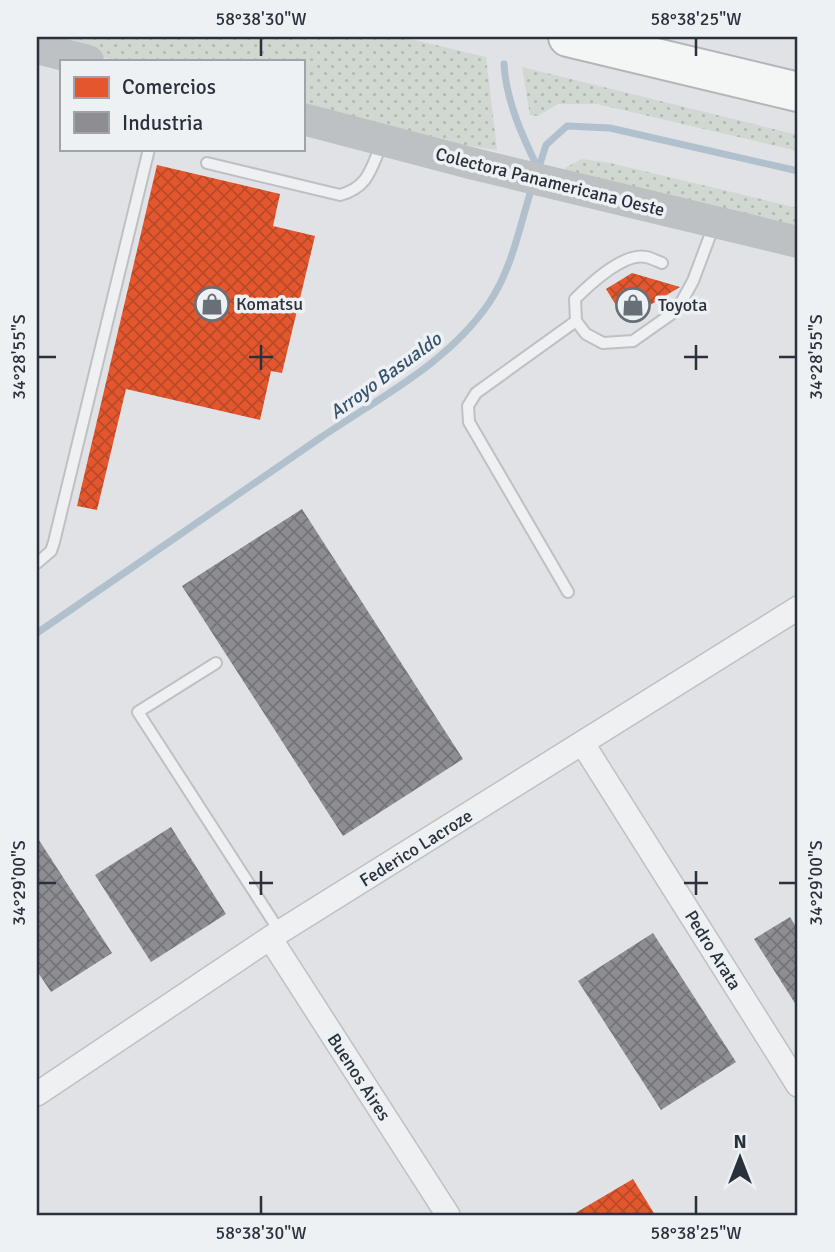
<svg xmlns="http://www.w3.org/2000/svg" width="835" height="1252" viewBox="0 0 835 1252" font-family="Signika,sans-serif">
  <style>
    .grass { fill: url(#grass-dots) }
    .shops { fill: url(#shops-cross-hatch) }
    .industry { fill: url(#industry-cross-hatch) }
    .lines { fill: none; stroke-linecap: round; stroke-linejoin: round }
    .stream { stroke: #b1c0cd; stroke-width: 7 }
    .lane-casing { stroke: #bfc0c3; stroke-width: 14 }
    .street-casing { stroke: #bfc0c3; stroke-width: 26 }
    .highway-casing { stroke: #b3b5b9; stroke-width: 42 }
    .lane { stroke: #eff0f2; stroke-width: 10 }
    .street { stroke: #eff0f2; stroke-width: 23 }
    .secondary { stroke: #bec1c4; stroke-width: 32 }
    .highway { stroke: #f4f5f5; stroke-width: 38 }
    .ticks { fill: none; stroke: #29313c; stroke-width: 2.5 }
    .labels { text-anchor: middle; stroke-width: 7; stroke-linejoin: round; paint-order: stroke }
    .street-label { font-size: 18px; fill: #29313c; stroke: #eef1f4 }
    .poi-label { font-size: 18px; fill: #29313c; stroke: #eef1f4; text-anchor: start }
    .water-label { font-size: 19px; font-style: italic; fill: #37526c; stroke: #eef1f4 }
    .neatline { fill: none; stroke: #29313c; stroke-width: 2.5 }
    .ticks-label { font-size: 18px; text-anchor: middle; fill: #29313c }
  </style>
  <defs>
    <pattern id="grass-dots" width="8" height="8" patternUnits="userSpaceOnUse" patternTransform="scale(1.75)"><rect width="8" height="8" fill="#d1d8d1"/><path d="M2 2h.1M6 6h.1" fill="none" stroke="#b3bab4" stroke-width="1.8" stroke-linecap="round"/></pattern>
    <pattern id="shops-cross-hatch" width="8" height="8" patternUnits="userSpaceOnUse" patternTransform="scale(1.75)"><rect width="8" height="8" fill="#e4572e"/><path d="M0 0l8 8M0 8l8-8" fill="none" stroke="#b94928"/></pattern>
    <pattern id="industry-cross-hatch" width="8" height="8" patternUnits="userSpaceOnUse" patternTransform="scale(1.75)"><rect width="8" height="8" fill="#8d8d92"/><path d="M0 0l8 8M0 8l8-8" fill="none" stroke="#737478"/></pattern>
  </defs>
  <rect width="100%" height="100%" fill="#e0e2e5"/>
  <path class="grass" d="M 37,37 L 402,37 L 486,57 L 497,150 L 397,135 L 303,110 L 303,61 L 116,61 L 37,41 Z
    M 522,67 L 798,135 L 798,151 L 597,104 L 558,104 L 538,116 L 530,115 Z
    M 582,159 L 610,163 L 798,208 L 798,234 L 561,177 L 565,168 Z"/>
  <path class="shops" d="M 157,165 L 280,194 L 273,226 L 315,236 L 282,373 L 271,371 L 260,420 L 126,389 L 97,510 L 77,506 Z
    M 632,273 L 680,287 L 625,320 L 606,289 Z
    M 633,1179 L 655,1215 L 572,1215 Z"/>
  <path class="industry" d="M 302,509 L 463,759 L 343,836 L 182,586 Z
    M 171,827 L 226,914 L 151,962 L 95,875 Z
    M 37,837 L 112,953 L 51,992 L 37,971 Z
    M 790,917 L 798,930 L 798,1008 L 754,939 Z
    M 653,933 L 736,1062 L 661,1110 L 578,981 Z"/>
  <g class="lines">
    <path class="stream" d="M 504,64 C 506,100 522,136 538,168
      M 538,170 L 546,145 L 567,126 L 610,128 L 798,171
      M 37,633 C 131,568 226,503 320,438 C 380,397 447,364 489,303 C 513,267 520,224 533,184"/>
    <g class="lane-casing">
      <path id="lane" d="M 207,163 L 340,195 C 369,187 371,168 382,143
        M 662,263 C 657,261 651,258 646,257 C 624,252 589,285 575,299 L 576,321 L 586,334 L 603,343 L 633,341 L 677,310 L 693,281 L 714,225
        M 37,563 L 51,551 L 54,542 L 149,149
        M 568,592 L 469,422 L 468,406 L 476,393 L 576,321
        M 216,663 L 138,712 L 280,932"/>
    </g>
    <g class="street-casing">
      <path id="street" d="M 583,744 L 798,1085
        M 270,938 L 448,1215
        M 37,1094 L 270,938 L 798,608"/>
    </g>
    <g class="highway-casing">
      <path id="highway" d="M 568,37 L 798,92"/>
    </g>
    <use href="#lane" class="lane"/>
    <use href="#street" class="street"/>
    <path class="secondary" d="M 37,48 L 88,61
      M 303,119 L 474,164 L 798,242"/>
    <use href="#highway" class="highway"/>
  </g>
  <path class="ticks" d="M 261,38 L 261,56M 696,38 L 696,56M 261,345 L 261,370M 696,345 L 696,370M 38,357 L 56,357M 249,357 L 273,357M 684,357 L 708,357M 779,357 L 796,357M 261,871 L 261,895M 696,871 L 696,895M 38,883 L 56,883M 249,883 L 273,883M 684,883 L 708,883M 779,883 L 796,883M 261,1196 L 261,1214M 696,1196 L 696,1214"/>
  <defs>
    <g id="shop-ring" transform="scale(1.75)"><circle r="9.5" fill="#eef1f4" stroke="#696f77" stroke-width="1.5"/><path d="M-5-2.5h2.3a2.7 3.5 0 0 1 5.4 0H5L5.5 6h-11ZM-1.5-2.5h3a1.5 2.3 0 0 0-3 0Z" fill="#696f77"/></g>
  </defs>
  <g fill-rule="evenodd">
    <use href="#shop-ring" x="212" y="304"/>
    <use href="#shop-ring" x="633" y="305"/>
  </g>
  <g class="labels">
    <g class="street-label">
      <text transform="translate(550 182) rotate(14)" y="6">Colectora Panamericana Oeste</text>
      <text transform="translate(416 848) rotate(-32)" y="6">Federico Lacroze</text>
      <text transform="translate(713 950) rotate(58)" y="6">Pedro Arata</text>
      <text transform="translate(359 1077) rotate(57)" y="6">Buenos Aires</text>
    </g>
    <g class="poi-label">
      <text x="236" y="310">Komatsu</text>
      <text x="658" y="311">Toyota</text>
    </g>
    <g class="water-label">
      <text transform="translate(385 375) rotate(-36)" y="7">Arroyo Basualdo</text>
    </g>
  </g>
  <rect width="835" height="1252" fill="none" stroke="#eef1f4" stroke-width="77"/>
  <rect x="60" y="60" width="245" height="91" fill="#eef1f4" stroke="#9fa4aa" stroke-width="2"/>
  <rect x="74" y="77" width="35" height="21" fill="#e4572e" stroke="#9fa4aa" stroke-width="2"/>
  <text x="122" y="94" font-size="21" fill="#29313c">Comercios</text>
  <rect x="74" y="112" width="35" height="21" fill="#8d8d92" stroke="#9fa4aa" stroke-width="2"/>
  <text x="122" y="130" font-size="21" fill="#29313c">Industria</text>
  <g transform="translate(740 1158)" stroke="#eef1f4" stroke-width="5" paint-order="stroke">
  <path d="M0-5L12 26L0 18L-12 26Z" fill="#29313c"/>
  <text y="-10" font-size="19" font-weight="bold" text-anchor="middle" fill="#29313c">N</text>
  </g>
  <rect x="38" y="38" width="758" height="1176" class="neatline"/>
  <g class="ticks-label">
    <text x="261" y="25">58°38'30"W</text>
    <text x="696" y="25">58°38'25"W</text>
    <text transform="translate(19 357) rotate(-90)" y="6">34°28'55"S</text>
    <text transform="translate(816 357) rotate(-90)" y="6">34°28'55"S</text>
    <text transform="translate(19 883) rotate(-90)" y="6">34°29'00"S</text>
    <text transform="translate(816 883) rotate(-90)" y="6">34°29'00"S</text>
    <text x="261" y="1239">58°38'30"W</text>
    <text x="696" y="1239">58°38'25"W</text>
  </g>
</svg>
